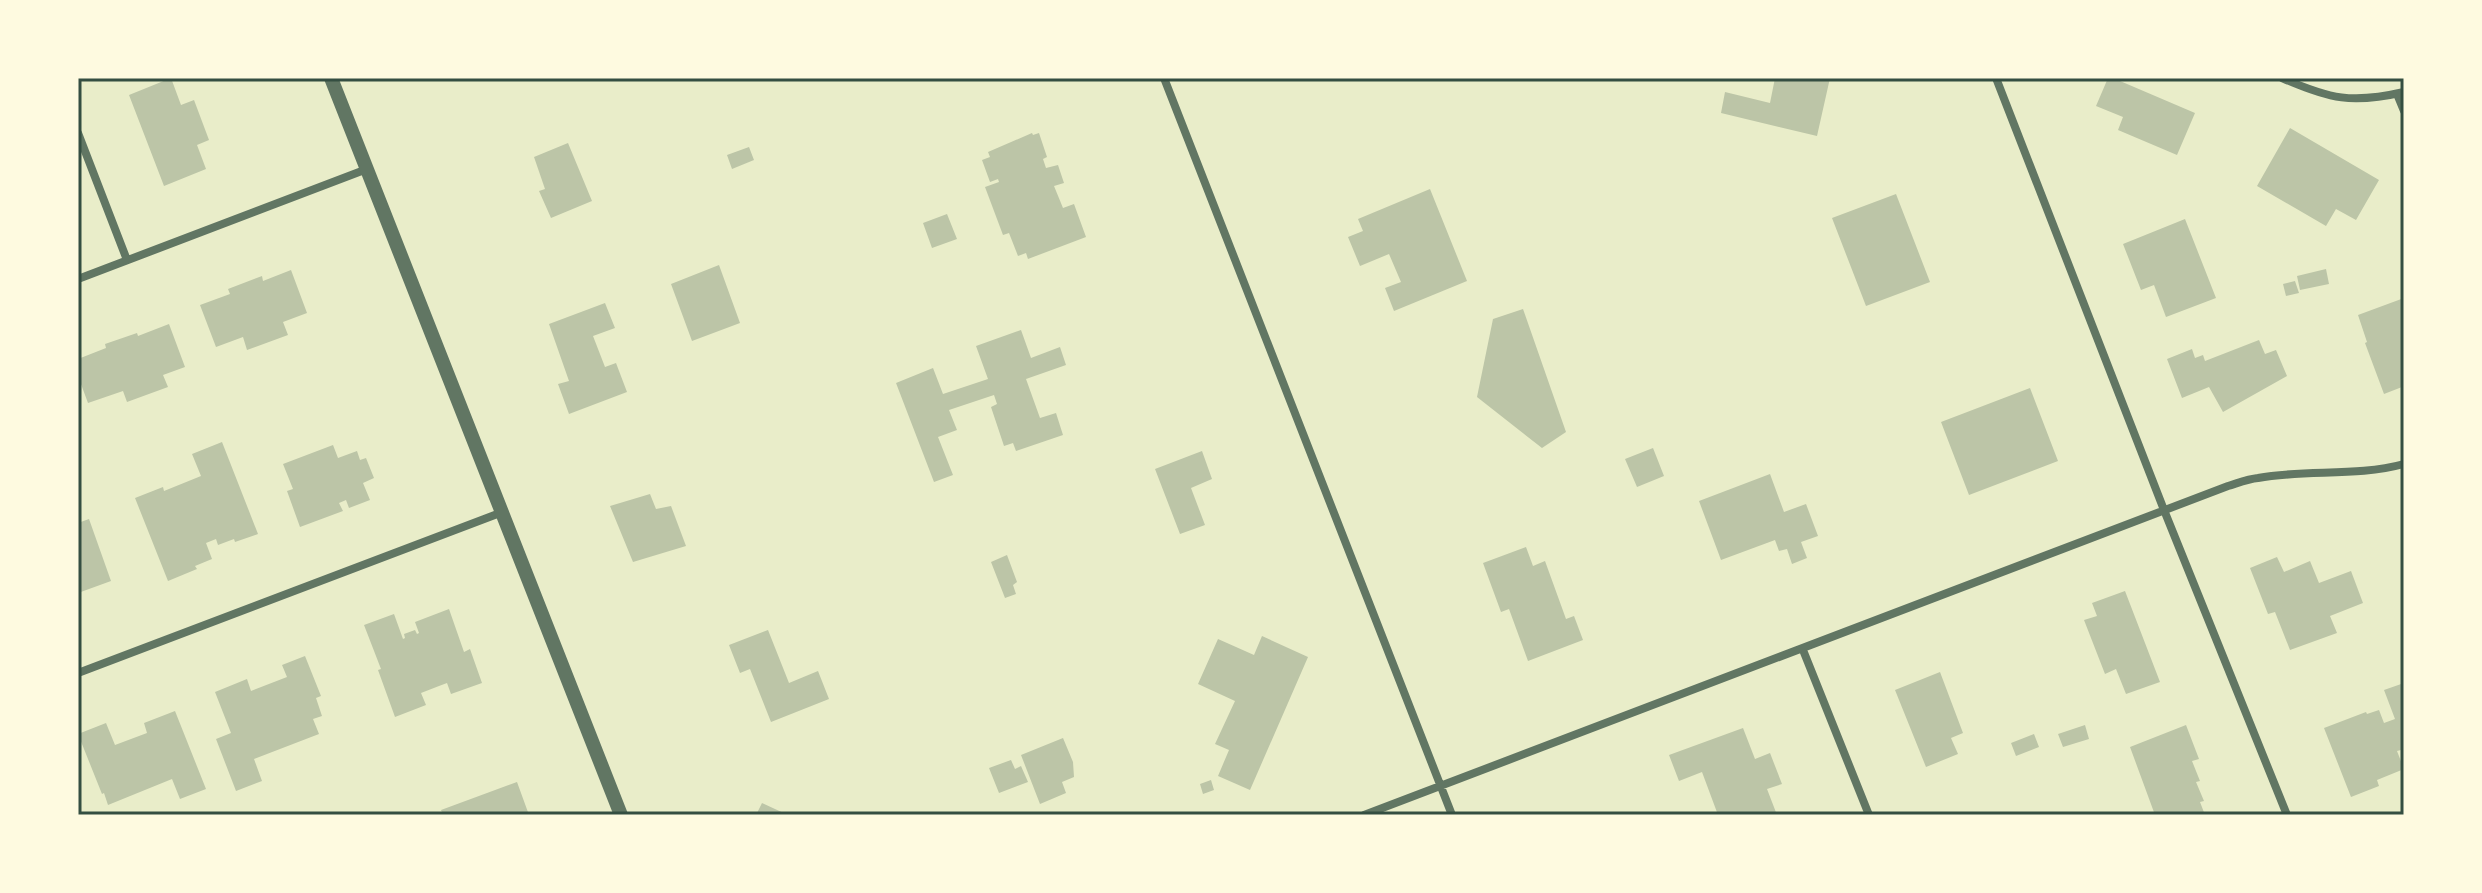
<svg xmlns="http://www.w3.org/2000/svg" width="2482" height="893" viewBox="0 0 2482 893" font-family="Signika,sans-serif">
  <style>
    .building { fill: #bcc5a7 }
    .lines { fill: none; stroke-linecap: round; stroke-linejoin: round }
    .minor { stroke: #617663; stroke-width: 8 }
    .tertiary { stroke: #617663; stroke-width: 14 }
    .neatline { fill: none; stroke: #344e41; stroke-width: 3 }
  </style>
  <rect width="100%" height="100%" fill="#e9edc9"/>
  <path class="building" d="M 171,78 L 181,105 L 194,100 L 209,140 L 197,145 L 206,169 L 164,186 L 129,95 Z
    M 1775,78 L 1830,78 L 1817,136 L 1721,113 L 1725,92 L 1770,103 Z
    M 2108,78 L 2113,78 L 2195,113 L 2177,155 L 2118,130 L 2123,117 L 2096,106 Z
    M 2290,128 L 2379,180 L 2356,220 L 2336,209 L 2326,226 L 2257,186 Z
    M 1032,133 L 1033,135 L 1039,133 L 1047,157 L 1043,159 L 1046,168 L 1058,165 L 1064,183 L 1054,186 L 1063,208 L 1074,204 L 1086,237 L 1028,259 L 1026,253 L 1018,256 L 1009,233 L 1003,235 L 985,187 L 999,182 L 998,179 L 990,182 L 982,160 L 990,157 L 988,152 Z
    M 568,143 L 592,201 L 551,218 L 539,191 L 545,189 L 534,157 Z
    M 749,147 L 754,160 L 732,169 L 727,155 Z
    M 1430,189 L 1467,281 L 1394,311 L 1385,288 L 1401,282 L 1389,254 L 1360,266 L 1348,237 L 1363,231 L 1358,219 Z
    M 1896,194 L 1930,282 L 1866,306 L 1832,218 Z
    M 947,214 L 957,239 L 932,248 L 923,223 Z
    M 2185,219 L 2216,298 L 2166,317 L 2154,285 L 2141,290 L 2123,244 Z
    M 719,265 L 740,323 L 692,341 L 671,284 Z
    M 2326,269 L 2329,284 L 2300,290 L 2297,276 Z
    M 291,270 L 307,313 L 283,322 L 288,335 L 247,350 L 243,337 L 216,347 L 200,305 L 230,294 L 228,289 L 262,276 L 263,281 Z
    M 2295,281 L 2299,293 L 2286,296 L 2283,284 Z
    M 2404,298 L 2404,393 L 2402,387 L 2384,394 L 2365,343 L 2367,342 L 2358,315 Z
    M 605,303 L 615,328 L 593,336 L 605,367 L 616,363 L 627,392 L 569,414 L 558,384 L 569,381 L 549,324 Z
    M 1523,309 L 1566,432 L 1542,448 L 1477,397 L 1493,319 Z
    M 169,324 L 185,367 L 163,375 L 168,387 L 127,402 L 123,391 L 88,403 L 78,376 L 78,359 L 106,348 L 105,344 L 137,333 L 138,336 Z
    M 1021,330 L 1031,358 L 1060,347 L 1066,365 L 1026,379 L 1040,418 L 1056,413 L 1063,435 L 1016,451 L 1013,443 L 1004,446 L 991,407 L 997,404 L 994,395 L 949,410 L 957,430 L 938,437 L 953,475 L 934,482 L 896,383 L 933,368 L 943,394 L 988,379 L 976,346 Z
    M 2259,340 L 2265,354 L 2276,350 L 2287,376 L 2223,412 L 2209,387 L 2182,398 L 2167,359 L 2192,349 L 2195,358 L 2203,355 L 2205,361 Z
    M 2030,388 L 2058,461 L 1969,495 L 1941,422 Z
    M 222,442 L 258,534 L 235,542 L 234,539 L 218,545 L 216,539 L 206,543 L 212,559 L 195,566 L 197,569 L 168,581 L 135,498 L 163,487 L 164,491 L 201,476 L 192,454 Z
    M 333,445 L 338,458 L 357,451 L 360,460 L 366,458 L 374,478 L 363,483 L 370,500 L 349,508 L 346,500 L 339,503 L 343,511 L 300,527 L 287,491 L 293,489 L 283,464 Z
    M 1653,448 L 1664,476 L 1637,487 L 1625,459 Z
    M 1202,451 L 1212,479 L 1191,488 L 1205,525 L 1180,534 L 1155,469 Z
    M 1770,474 L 1784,512 L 1806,504 L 1818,536 L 1801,542 L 1807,558 L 1792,564 L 1787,549 L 1779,551 L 1775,540 L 1721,560 L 1699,501 Z
    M 650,494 L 656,509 L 671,506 L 686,546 L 633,562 L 610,506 Z
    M 89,519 L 111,581 L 78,593 L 78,523 Z
    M 1526,547 L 1533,566 L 1545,561 L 1566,619 L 1574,616 L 1583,640 L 1528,661 L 1509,609 L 1501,612 L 1483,563 Z
    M 1007,555 L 1017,582 L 1013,585 L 1016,594 L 1005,598 L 991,562 Z
    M 2277,557 L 2284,572 L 2310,561 L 2319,583 L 2351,571 L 2363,603 L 2330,616 L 2337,633 L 2290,650 L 2275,612 L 2268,614 L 2250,568 Z
    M 2125,591 L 2160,682 L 2126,694 L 2116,669 L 2105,674 L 2084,620 L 2097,616 L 2092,603 Z
    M 449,609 L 464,652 L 470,649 L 482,683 L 451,694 L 447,683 L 439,686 L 421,693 L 426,705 L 395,717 L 378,670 L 381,669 L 364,625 L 394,614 L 403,639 L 405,638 L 404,634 L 415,630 L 417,634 L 419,633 L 415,622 Z
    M 768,630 L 789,683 L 818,671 L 829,699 L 771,722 L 750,669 L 740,673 L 729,645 Z
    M 1262,636 L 1308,657 L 1250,790 L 1218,776 L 1229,750 L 1215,744 L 1235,701 L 1198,684 L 1218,639 L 1254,655 Z
    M 305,656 L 321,696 L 316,698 L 322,716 L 313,719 L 319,734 L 254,759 L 262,781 L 236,791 L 216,739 L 231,733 L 215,692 L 247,679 L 251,691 L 287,677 L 282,665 Z
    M 1940,672 L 1963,733 L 1951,738 L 1958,754 L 1926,767 L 1895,690 Z
    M 2404,683 L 2404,757 L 2401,750 L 2397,751 L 2404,769 L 2377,780 L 2379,786 L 2351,797 L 2324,728 L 2366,712 L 2367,714 L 2379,710 L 2384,723 L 2395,719 L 2384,690 Z
    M 175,711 L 206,789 L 180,799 L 172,779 L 108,805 L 104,793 L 102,794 L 78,734 L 106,723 L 115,745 L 147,733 L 144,723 Z
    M 2085,725 L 2089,739 L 2063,747 L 2058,734 Z
    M 2186,725 L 2199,759 L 2192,761 L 2200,781 L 2196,782 L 2204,801 L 2200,802 L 2205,815 L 2155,815 L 2130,747 Z
    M 1743,728 L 1755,759 L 1770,753 L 1782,784 L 1767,789 L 1777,815 L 1718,815 L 1702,772 L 1679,781 L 1669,755 Z
    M 2034,734 L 2039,747 L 2016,756 L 2011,743 Z
    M 1063,738 L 1073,762 L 1074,777 L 1062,782 L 1066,793 L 1040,804 L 1021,755 Z
    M 1011,760 L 1015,769 L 1021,766 L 1028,782 L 999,793 L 989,768 Z
    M 1211,780 L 1214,790 L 1203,794 L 1200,784 Z
    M 517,782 L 529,815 L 443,815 L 441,810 Z
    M 762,803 L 788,815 L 756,815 Z"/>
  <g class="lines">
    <path class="minor" d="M 1164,78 L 1452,815
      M 1996,78 L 2164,510 L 2287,815
      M 2282,78 C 2330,99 2352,104 2404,92
      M 2397,94 L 2404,111
      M 78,133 L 127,260
      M 78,279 L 367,169
      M 1803,650 L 1869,815
      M 78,673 L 500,513
      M 1364,815 L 2228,486 C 2238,483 2248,479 2258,478 C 2307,469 2356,477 2404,464"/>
    <path class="tertiary" d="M 331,78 L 621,815"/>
  </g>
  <rect width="2482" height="893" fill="none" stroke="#fefae0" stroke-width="160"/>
  <rect x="80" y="80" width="2322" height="733" class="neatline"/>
</svg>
